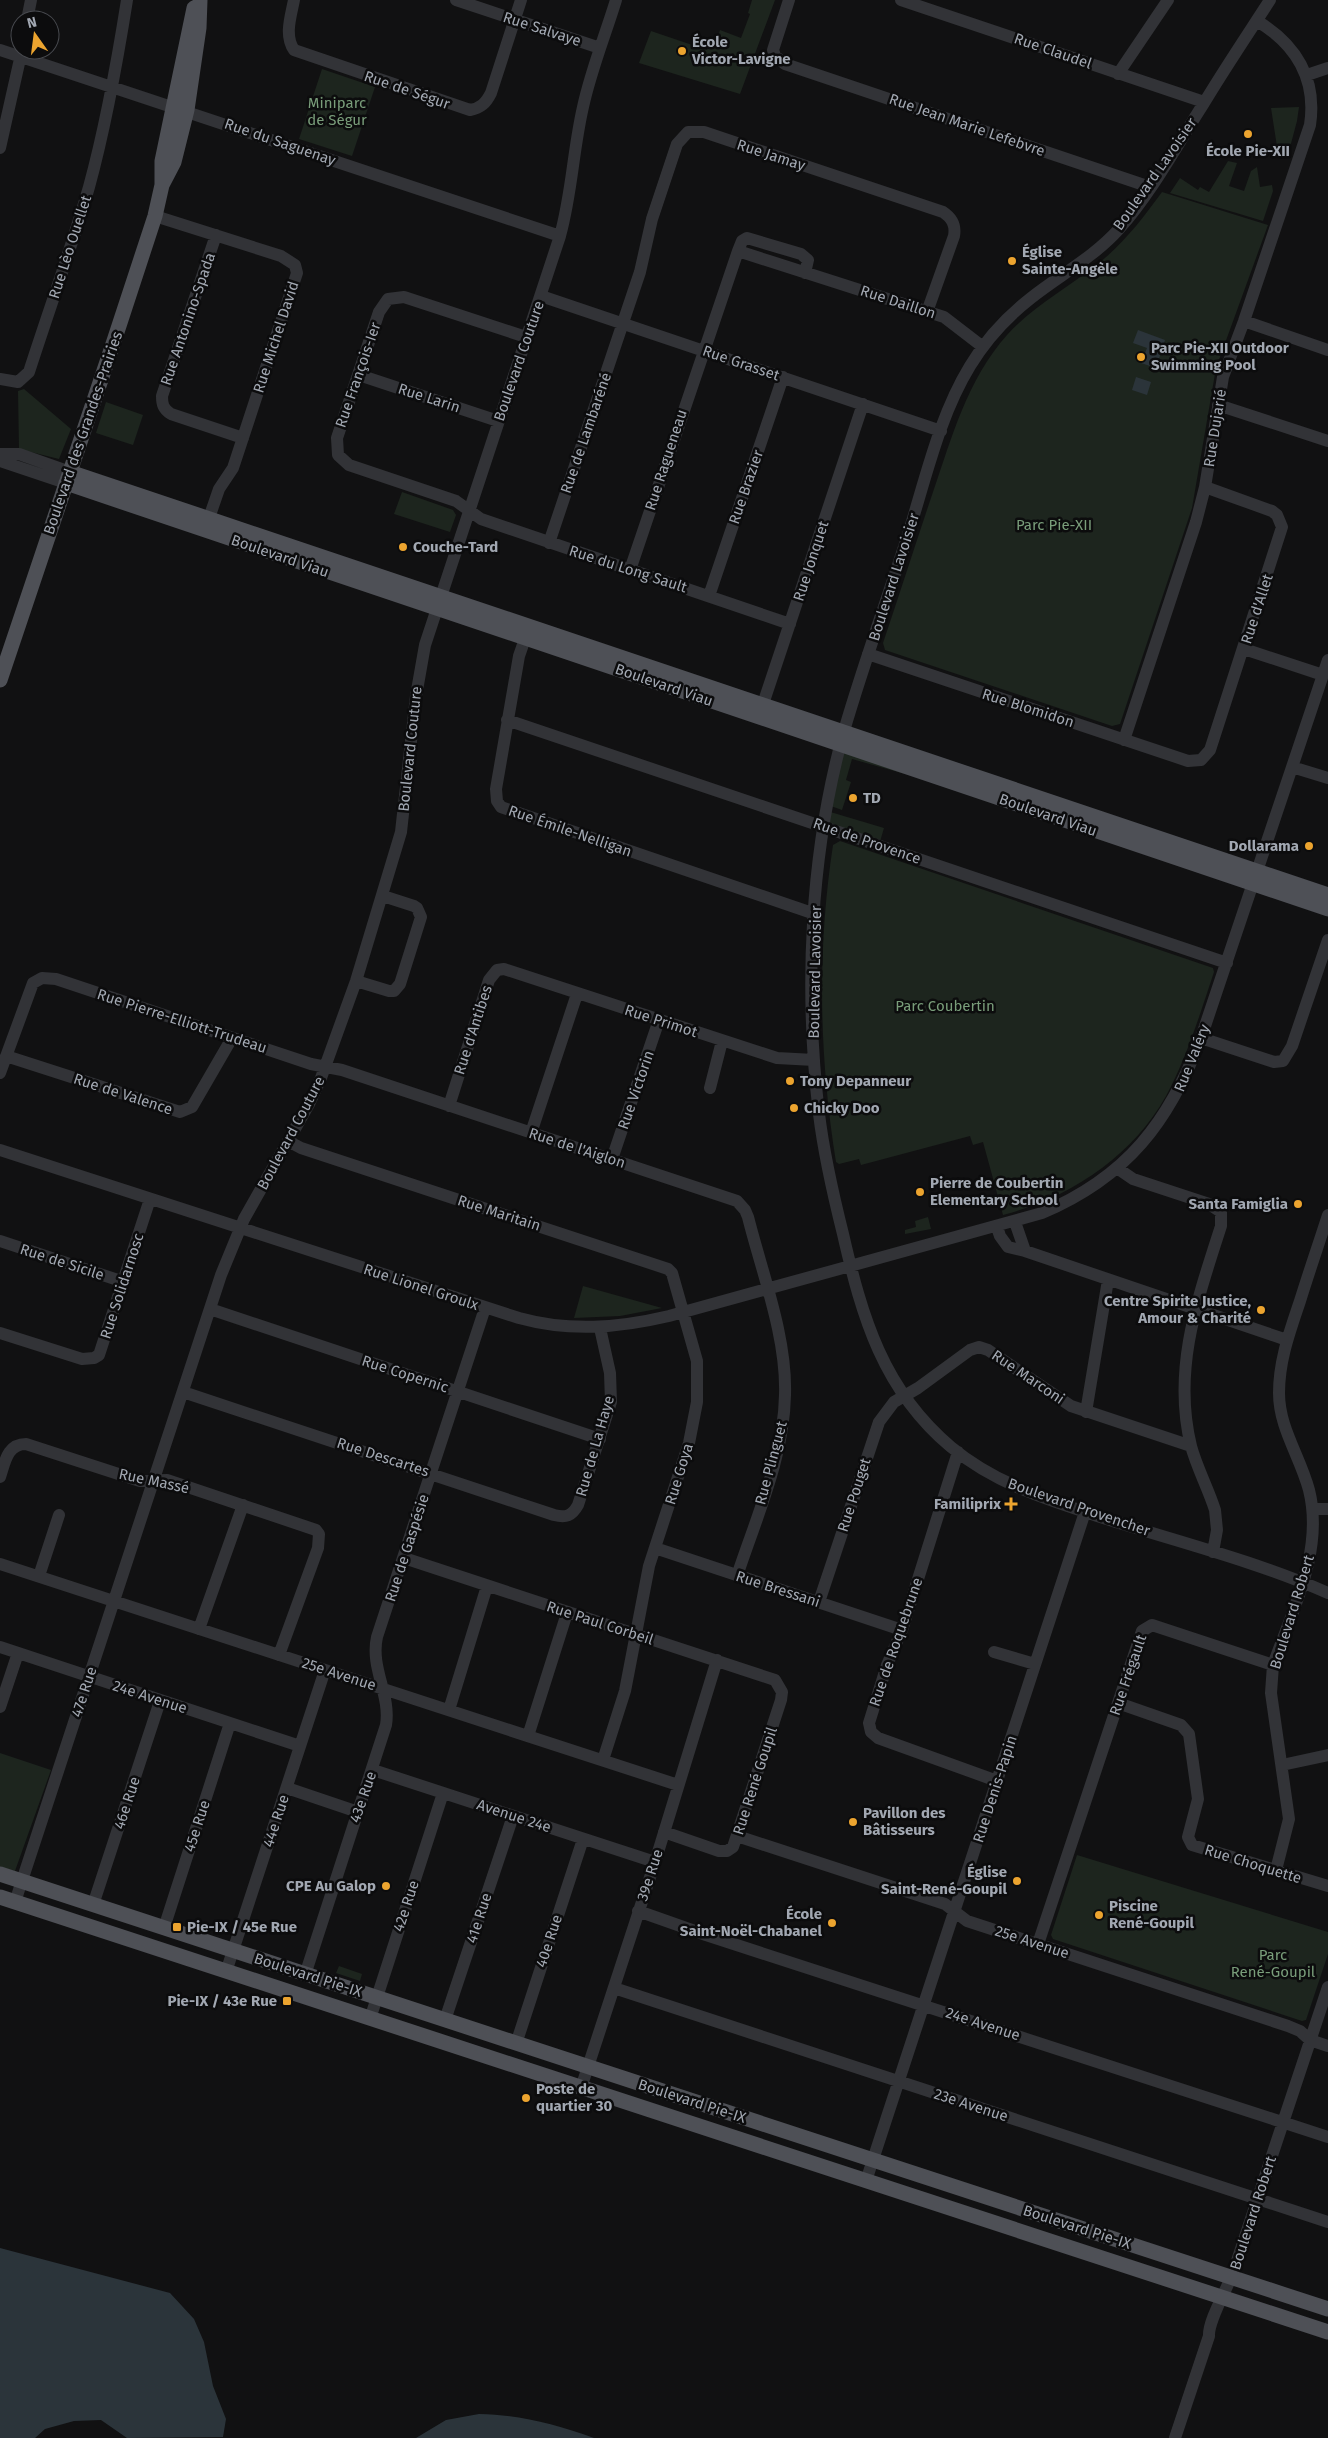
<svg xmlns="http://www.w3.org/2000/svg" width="1328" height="2438" viewBox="0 0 1328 2438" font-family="'Fira Sans',sans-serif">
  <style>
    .green { fill: #1d251e }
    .water { fill: #2b343a }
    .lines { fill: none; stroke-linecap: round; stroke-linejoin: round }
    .minor { stroke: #323337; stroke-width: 12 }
    .major { stroke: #4e5056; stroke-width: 15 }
    .poi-dot { fill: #eca42f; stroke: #0c0c0d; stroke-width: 2 }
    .labels { text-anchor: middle; stroke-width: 5; stroke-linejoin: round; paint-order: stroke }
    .street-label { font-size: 15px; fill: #a2a8b2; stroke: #0c0c0d }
    .poi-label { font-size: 15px; font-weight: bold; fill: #a2a8b2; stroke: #0c0c0d; text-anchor: start }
    .park-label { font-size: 15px; fill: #799d7a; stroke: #0c0c0d }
  </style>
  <rect width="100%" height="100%" fill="#111112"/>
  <path class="green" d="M 752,0 L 775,0 L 740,94 L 639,63 L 651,31 L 707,50 L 712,38 L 717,40 L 720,30 L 741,38 L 750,14 L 748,13 Z
    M 322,69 L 375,87 L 352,156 L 299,139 Z
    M 1299,107 L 1297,121 L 1289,151 L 1278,153 L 1271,108 Z
    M 1228,161 L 1237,163 L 1229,186 L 1244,191 L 1251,171 L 1257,167 L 1260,187 L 1272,185 L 1273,191 L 1263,221 L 1170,193 L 1180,178 L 1198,190 L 1200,187 L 1209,192 Z
    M 1162,192 L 1268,225 L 1216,368 L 1192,508 L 1120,724 L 1112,726 L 885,650 L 883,643 C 900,593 916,542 933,492 C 952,437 967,380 1007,335 C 1033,306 1068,288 1099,263 C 1124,243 1143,218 1162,192 Z
    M 24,389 L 71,429 L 59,459 L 19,449 L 18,391 Z
    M 106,402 L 143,415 L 133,445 L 96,433 Z
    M 402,492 L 453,510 L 456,515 L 450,532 L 394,514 Z
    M 841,745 L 905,774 L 852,759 L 846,780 L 851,782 L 842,810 L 828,805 Z
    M 827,811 L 884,828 L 879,845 L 825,827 Z
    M 840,841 L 1213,968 L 1214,972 C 1200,1014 1187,1057 1166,1096 C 1132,1157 1069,1198 1003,1215 L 983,1142 L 973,1145 L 970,1136 L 861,1165 L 859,1159 L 839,1164 L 836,1162 C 819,1056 817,950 833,845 Z
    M 928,1217 L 931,1229 L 905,1234 L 905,1230 L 916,1227 L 915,1221 Z
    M 583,1286 L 662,1308 L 620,1316 L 574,1318 Z
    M 0,1753 L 51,1770 L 15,1871 L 0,1867 Z
    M 1077,1855 L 1328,1932 L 1328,1954 L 1306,2020 L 1302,2021 L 1053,1939 L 1051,1935 Z
    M 339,1966 L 362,1974 L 360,1981 L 336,1973 Z"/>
  <path class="water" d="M 1138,330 L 1165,340 L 1156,368 L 1141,363 L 1147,348 L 1133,343 Z
    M 1136,377 L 1151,382 L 1147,395 L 1132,390 Z
    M 0,2248 L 170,2293 L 194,2319 L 204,2342 L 213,2386 L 226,2419 L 223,2437 L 127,2438 L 101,2420 L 74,2421 L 45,2429 L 35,2438 L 0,2438 Z
    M 479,2414 C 521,2415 554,2424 594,2438 L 416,2438 L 446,2420 Z"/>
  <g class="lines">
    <path class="minor" d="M 294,0 C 291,16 284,35 294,50 L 470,110 C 481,108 486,103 491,93 L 521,0
      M 456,0 L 600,48
      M 789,0 L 773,50 L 775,56 L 785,64 L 1150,187
      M 901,0 L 1204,102
      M 1270,0 C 1248,34 1225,68 1204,103 C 1177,145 1152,192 1119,229 C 1094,257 1060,275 1031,298 C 1008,316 985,341 970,366 C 937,420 924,487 904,547 C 884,608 862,669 844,731 C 810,853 804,988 819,1114 C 824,1155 833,1194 843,1234 C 862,1317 883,1390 951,1447 C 999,1487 1058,1503 1116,1522 C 1187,1544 1260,1563 1328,1593
      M 27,20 L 31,0
      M 0,50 L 560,236
      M 1118,74 L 1168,0
      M 1307,75 L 1328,68
      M 0,148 L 22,50
      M 155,216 L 281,256 L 295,265 L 297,273 L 233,468 L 219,489 L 209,518
      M 216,235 L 162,396 C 162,404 163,409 171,414 L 243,438
      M 738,251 L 742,241 L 747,238 L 801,254 L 808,260 L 805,273
      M 541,296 L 941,431
      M 1244,321 L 1328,350
      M 526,337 L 404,297 L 388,299 L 379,312 L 337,438 L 338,455 L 349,465 L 456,501 L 481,519 L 790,624
      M 359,375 L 498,421
      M 0,379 L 18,382 L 29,372 C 49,310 71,249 89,187 C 106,125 117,63 127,0
      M 1218,405 L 1328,441
      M 0,454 L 19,454 L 70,472
      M 0,461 L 66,483
      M 549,543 L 640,272 L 652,219 L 677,144 L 688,132 L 704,132 L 943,212 C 952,218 956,225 954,236 L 927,312
      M 630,570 L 738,251 L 944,317 L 983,347
      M 709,596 L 783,377
      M 528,630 L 519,656 L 496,789 L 497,801 L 501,807 L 815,914
      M 1244,649 L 1323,675
      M 868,654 L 1188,761 L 1201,760 L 1210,750 L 1282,527 L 1277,515 L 1272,511 L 1205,487
      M 760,713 L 863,404
      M 507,720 L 1227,963
      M 1124,740 L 1196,522 L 1205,487 L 1223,377 L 1244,321 L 1310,125 C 1317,79 1296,44 1257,21
      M 1292,767 L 1328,778
      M 356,981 L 389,991 L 394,991 L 400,984 L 421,917 L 417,908 L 414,906 L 383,896
      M 1201,1038 L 1274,1062 L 1283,1061 L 1292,1046 L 1328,940
      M 6,1056 L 180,1112 L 192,1107 L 232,1038
      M 0,1073 L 33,983 L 42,978 L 56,979 L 311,1064 L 342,1070 L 737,1201 L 745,1210 L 748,1217 C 762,1273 787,1337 785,1395 C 784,1457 756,1518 737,1576
      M 710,1088 L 722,1041
      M 449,1106 L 489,980 L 497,970 L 504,969 L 777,1058 L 814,1060
      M 531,1133 L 577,994
      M 288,1141 L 301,1148 L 668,1269 L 672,1273 L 697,1361 L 697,1402 L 689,1443 L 649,1566 L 625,1691 L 603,1760
      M 0,1150 L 519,1318 C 570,1332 618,1328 669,1316 L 1042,1213 C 1127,1177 1169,1122 1201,1038 L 1328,660
      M 612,1159 L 659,1020
      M 1117,1168 L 1133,1179 L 1209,1204 L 1221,1212 L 1221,1226 C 1198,1298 1172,1369 1191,1446 C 1197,1468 1208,1488 1215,1510 L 1217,1530 L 1213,1552
      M 1015,1222 L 1025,1251
      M 997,1227 L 1000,1236 L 1008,1247 L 1025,1251 L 1287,1340
      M 0,1241 L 124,1282
      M 210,1309 L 600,1439
      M 0,1333 L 82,1359 L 94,1358 L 99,1355 L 150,1199
      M 183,1392 L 554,1515 C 566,1518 572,1516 578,1505 L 611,1402 L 610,1373 L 600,1328
      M 1086,1412 L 1108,1280
      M 958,1452 L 902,1630 L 887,1665 L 869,1723 L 871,1732 L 878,1738 L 997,1781
      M 0,1477 C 5,1462 7,1444 26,1444 L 140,1481 L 167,1480 L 316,1530 L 319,1534 L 318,1548 L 279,1655
      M 1313,1509 L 1328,1509
      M 655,1548 L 902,1630
      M 404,1558 L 775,1680 L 782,1692 L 781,1700 L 733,1847 L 727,1851 L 719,1851 L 664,1832
      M 0,1564 L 678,1785
      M 39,1576 L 59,1515
      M 819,1602 L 879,1422 L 894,1402 L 918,1388 L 970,1350 L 979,1347 L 988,1350 L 1071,1406 L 1191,1446
      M 199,1629 L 243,1505
      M 0,1647 L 300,1746
      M 994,1652 L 1035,1664
      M 1118,1703 L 1181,1725 L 1189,1734 L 1198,1799 L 1188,1837 L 1192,1845 L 1328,1886
      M 0,1707 L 18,1653
      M 449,1710 L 487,1586
      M 528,1736 L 567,1613
      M 1282,1765 L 1328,1755
      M 373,1770 L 655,1862
      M 287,1788 L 358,1812
      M 737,1836 L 945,1904 L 967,1921 L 1288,2026 L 1300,2031 L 1310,2040 L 1328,2046
      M 1276,1870 L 1289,1819 L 1271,1693 L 1273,1665 C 1293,1609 1324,1550 1309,1490 C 1300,1456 1279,1428 1279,1393 C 1279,1360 1290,1331 1300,1301 C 1309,1272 1319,1243 1328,1215
      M 15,1902 L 221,1275 L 244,1219 L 309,1104 L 321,1078 L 356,981 L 401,832 L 416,696 L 425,645 L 560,236 C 572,193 573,150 583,107 C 591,70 605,36 616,0
      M 93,1905 L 160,1701
      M 638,1911 L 706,1935 L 1328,2137
      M 164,1928 L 230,1723
      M 1038,1944 L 1142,1631 L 1152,1625 L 1273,1665
      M 226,1972 L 325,1670
      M 305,1975 L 386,1725 C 391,1695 370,1668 377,1637 L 485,1308
      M 614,1988 L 1328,2222
      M 370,2019 L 443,1793
      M 445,2020 L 513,1816
      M 516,2044 L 583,1839
      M 581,2088 L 655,1862 L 717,1660
      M 866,2181 L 1085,1512
      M 1175,2438 L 1209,2336 C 1208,2320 1228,2288 1234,2270 L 1328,1987"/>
    <path class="major" d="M 162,184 L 162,161 L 194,8
      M 70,472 L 1328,895
      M 66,483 L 1328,909
      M 0,680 L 115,338 L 155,216 L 162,185 L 174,162 L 187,110 L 199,28 L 200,0
      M 0,1874 L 1328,2309
      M 0,1897 L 1328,2332"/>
  </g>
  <g class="poi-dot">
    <circle cx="682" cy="51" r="5"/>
    <circle cx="1248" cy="134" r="5"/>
    <circle cx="1012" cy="261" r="5"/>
    <circle cx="1141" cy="357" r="5"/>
    <circle cx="403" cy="547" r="5"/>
    <circle cx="853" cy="798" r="5"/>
    <circle cx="1309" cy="846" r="5"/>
    <circle cx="790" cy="1081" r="5"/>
    <circle cx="794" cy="1108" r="5"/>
    <circle cx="920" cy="1192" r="5"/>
    <circle cx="1298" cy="1204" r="5"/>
    <circle cx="1261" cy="1310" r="5"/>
    <path d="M1008.5 1496.5h5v5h5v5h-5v5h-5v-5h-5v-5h5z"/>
    <circle cx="853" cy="1822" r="5"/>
    <circle cx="1017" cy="1881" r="5"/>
    <circle cx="386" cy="1886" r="5"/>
    <circle cx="1099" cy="1915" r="5"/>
    <circle cx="832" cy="1923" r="5"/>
    <rect x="172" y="1922" width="10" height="10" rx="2.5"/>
    <rect x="282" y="1996" width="10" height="10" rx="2.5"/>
    <circle cx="526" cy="2098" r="5"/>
  </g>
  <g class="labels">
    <g class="street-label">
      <text transform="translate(542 29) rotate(18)" y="5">Rue Salvaye</text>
      <text transform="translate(1053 51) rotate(19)" y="5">Rue Claudel</text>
      <text transform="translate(407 90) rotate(19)" y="5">Rue de Ségur</text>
      <text transform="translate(967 125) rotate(19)" y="5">Rue Jean Marie Lefebvre</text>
      <text transform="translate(280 142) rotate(19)" y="5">Rue du Saguenay</text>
      <text transform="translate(771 155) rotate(18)" y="5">Rue Jamay</text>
      <text transform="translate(1155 174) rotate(-55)" y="5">Boulevard Lavoisier</text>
      <text transform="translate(70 247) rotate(-72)" y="5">Rue Lèo Ouellet</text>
      <text transform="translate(898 302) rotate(18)" y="5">Rue Daillon</text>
      <text transform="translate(188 319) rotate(-71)" y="5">Rue Antonino-Spada</text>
      <text transform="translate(276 337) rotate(-72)" y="5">Rue Michel David</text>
      <text transform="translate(519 361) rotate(-71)" y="5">Boulevard Couture</text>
      <text transform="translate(741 363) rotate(19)" y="5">Rue Grasset</text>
      <text transform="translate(358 375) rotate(-71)" y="5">Rue François-Ier</text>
      <text transform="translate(429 398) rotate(18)" y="5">Rue Larin</text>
      <text transform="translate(1215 428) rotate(-81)" y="5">Rue Dujarié</text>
      <text transform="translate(83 433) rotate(-71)" y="5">Boulevard des Grandes-Prairies</text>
      <text transform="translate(586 433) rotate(-71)" y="5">Rue de Lambaréné</text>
      <text transform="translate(666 460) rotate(-72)" y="5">Rue Ragueneau</text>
      <text transform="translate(746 487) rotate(-71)" y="5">Rue Brazier</text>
      <text transform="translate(280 556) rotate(19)" y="5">Boulevard Viau</text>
      <text transform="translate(811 561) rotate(-72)" y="5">Rue Jonquet</text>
      <text transform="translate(628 569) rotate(18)" y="5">Rue du Long Sault</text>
      <text transform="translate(894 577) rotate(-72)" y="5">Boulevard Lavoisier</text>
      <text transform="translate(1257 609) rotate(-72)" y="5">Rue d'Allet</text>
      <text transform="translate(664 685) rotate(19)" y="5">Boulevard Viau</text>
      <text transform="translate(1028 708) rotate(18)" y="5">Rue Blomidon</text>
      <text transform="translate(410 749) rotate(-84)" y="5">Boulevard Couture</text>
      <text transform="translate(1048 815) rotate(19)" y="5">Boulevard Viau</text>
      <text transform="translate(570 831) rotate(19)" y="5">Rue Émile-Nelligan</text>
      <text transform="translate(867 841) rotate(19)" y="5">Rue de Provence</text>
      <text transform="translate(815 972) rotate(-89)" y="5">Boulevard Lavoisier</text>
      <text transform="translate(182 1021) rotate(18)" y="5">Rue Pierre-Elliott-Trudeau</text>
      <text transform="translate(661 1021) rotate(18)" y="5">Rue Primot</text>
      <text transform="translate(473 1030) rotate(-72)" y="5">Rue d'Antibes</text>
      <text transform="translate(1192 1058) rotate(-68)" y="5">Rue Valéry</text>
      <text transform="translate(636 1090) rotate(-71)" y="5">Rue Victorin</text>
      <text transform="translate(123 1094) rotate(18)" y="5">Rue de Valence</text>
      <text transform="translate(291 1133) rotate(-62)" y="5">Boulevard Couture</text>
      <text transform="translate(577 1148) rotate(18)" y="5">Rue de l'Aiglon</text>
      <text transform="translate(499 1213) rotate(18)" y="5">Rue Maritain</text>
      <text transform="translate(62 1262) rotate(18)" y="5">Rue de Sicile</text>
      <text transform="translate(122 1286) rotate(-72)" y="5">Rue Solidarnosc</text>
      <text transform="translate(421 1287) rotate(18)" y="5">Rue Lionel Groulx</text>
      <text transform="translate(405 1374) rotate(18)" y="5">Rue Copernic</text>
      <text transform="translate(1028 1377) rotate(34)" y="5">Rue Marconi</text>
      <text transform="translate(595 1446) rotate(-74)" y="5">Rue de La Haye</text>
      <text transform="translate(383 1457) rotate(18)" y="5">Rue Descartes</text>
      <text transform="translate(771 1463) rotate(-75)" y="5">Rue Plinguet</text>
      <text transform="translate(679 1474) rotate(-73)" y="5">Rue Goya</text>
      <text transform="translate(154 1481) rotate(12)" y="5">Rue Massé</text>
      <text transform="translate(854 1495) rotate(-72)" y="5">Rue Pouget</text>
      <text transform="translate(1079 1507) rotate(19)" y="5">Boulevard Provencher</text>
      <text transform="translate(407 1548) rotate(-72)" y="5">Rue de Gaspésie</text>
      <text transform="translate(778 1589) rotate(18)" y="5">Rue Bressani</text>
      <text transform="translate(1292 1612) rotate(-73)" y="5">Boulevard Robert</text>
      <text transform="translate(600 1623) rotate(18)" y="5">Rue Paul Corbeil</text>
      <text transform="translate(896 1642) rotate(-71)" y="5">Rue de Roquebrune</text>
      <text transform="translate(339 1674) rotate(18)" y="5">25e Avenue</text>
      <text transform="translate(1128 1675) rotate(-71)" y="5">Rue Frégault</text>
      <text transform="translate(84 1692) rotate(-72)" y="5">47e Rue</text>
      <text transform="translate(150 1697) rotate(18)" y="5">24e Avenue</text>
      <text transform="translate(755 1781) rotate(-72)" y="5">Rue René Goupil</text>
      <text transform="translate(995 1789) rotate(-72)" y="5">Rue Denis-Papin</text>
      <text transform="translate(363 1797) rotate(-71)" y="5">43e Rue</text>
      <text transform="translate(127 1803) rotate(-72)" y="5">46e Rue</text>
      <text transform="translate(514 1816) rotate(18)" y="5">Avenue 24e</text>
      <text transform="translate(276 1821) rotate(-72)" y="5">44e Rue</text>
      <text transform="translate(197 1826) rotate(-72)" y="5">45e Rue</text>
      <text transform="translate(1253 1864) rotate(17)" y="5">Rue Choquette</text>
      <text transform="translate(650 1875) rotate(-72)" y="5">39e Rue</text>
      <text transform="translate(406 1906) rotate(-72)" y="5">42e Rue</text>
      <text transform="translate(479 1918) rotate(-72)" y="5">41e Rue</text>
      <text transform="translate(549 1941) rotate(-72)" y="5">40e Rue</text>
      <text transform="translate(1032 1942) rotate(18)" y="5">25e Avenue</text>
      <text transform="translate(308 1975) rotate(18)" y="5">Boulevard Pie-IX</text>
      <text transform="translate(983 2024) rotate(18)" y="5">24e Avenue</text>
      <text transform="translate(692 2101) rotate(18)" y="5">Boulevard Pie-IX</text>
      <text transform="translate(971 2105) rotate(18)" y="5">23e Avenue</text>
      <text transform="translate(1253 2213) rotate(-72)" y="5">Boulevard Robert</text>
      <text transform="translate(1077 2227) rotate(18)" y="5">Boulevard Pie-IX</text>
    </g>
    <g class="poi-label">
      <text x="692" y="47">École<tspan x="692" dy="17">Victor-Lavigne</tspan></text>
      <text x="1248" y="156" text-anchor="middle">École Pie-XII</text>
      <text x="1022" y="257">Église<tspan x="1022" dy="17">Sainte-Angèle</tspan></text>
      <text x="1151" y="353">Parc Pie-XII Outdoor<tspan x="1151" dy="17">Swimming Pool</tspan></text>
      <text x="413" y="552">Couche-Tard</text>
      <text x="863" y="803">TD</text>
      <text x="1299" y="851" text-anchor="end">Dollarama</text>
      <text x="800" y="1086">Tony Depanneur</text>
      <text x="804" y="1113">Chicky Doo</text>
      <text x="930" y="1188">Pierre de Coubertin<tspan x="930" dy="17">Elementary School</tspan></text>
      <text x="1288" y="1209" text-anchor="end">Santa Famiglia</text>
      <text x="1251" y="1306" text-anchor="end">Centre Spirite Justice,<tspan x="1251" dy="17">Amour &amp; Charité</tspan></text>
      <text x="1001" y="1509" text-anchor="end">Familiprix</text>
      <text x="863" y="1818">Pavillon des<tspan x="863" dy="17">Bâtisseurs</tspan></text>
      <text x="1007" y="1877" text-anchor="end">Église<tspan x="1007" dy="17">Saint-René-Goupil</tspan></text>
      <text x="376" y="1891" text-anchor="end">CPE Au Galop</text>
      <text x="1109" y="1911">Piscine<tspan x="1109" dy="17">René-Goupil</tspan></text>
      <text x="822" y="1919" text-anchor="end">École<tspan x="822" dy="17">Saint-Noël-Chabanel</tspan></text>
      <text x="187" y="1932">Pie-IX / 45e Rue</text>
      <text x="277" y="2006" text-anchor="end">Pie-IX / 43e Rue</text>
      <text x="536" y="2094">Poste de<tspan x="536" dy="17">quartier 30</tspan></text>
    </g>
    <g class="park-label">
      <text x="337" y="108">Miniparc<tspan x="337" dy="17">de Ségur</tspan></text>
      <text x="1054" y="530">Parc Pie-XII</text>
      <text x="945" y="1011">Parc Coubertin</text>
      <text x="1273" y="1960">Parc<tspan x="1273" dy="17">René-Goupil</tspan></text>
    </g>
  </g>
  <g transform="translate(35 35) rotate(346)"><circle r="24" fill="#0c0c0d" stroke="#484a4f"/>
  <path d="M0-4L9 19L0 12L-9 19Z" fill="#eca42f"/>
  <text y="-8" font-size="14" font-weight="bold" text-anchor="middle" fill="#a2a8b2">N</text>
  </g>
</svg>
